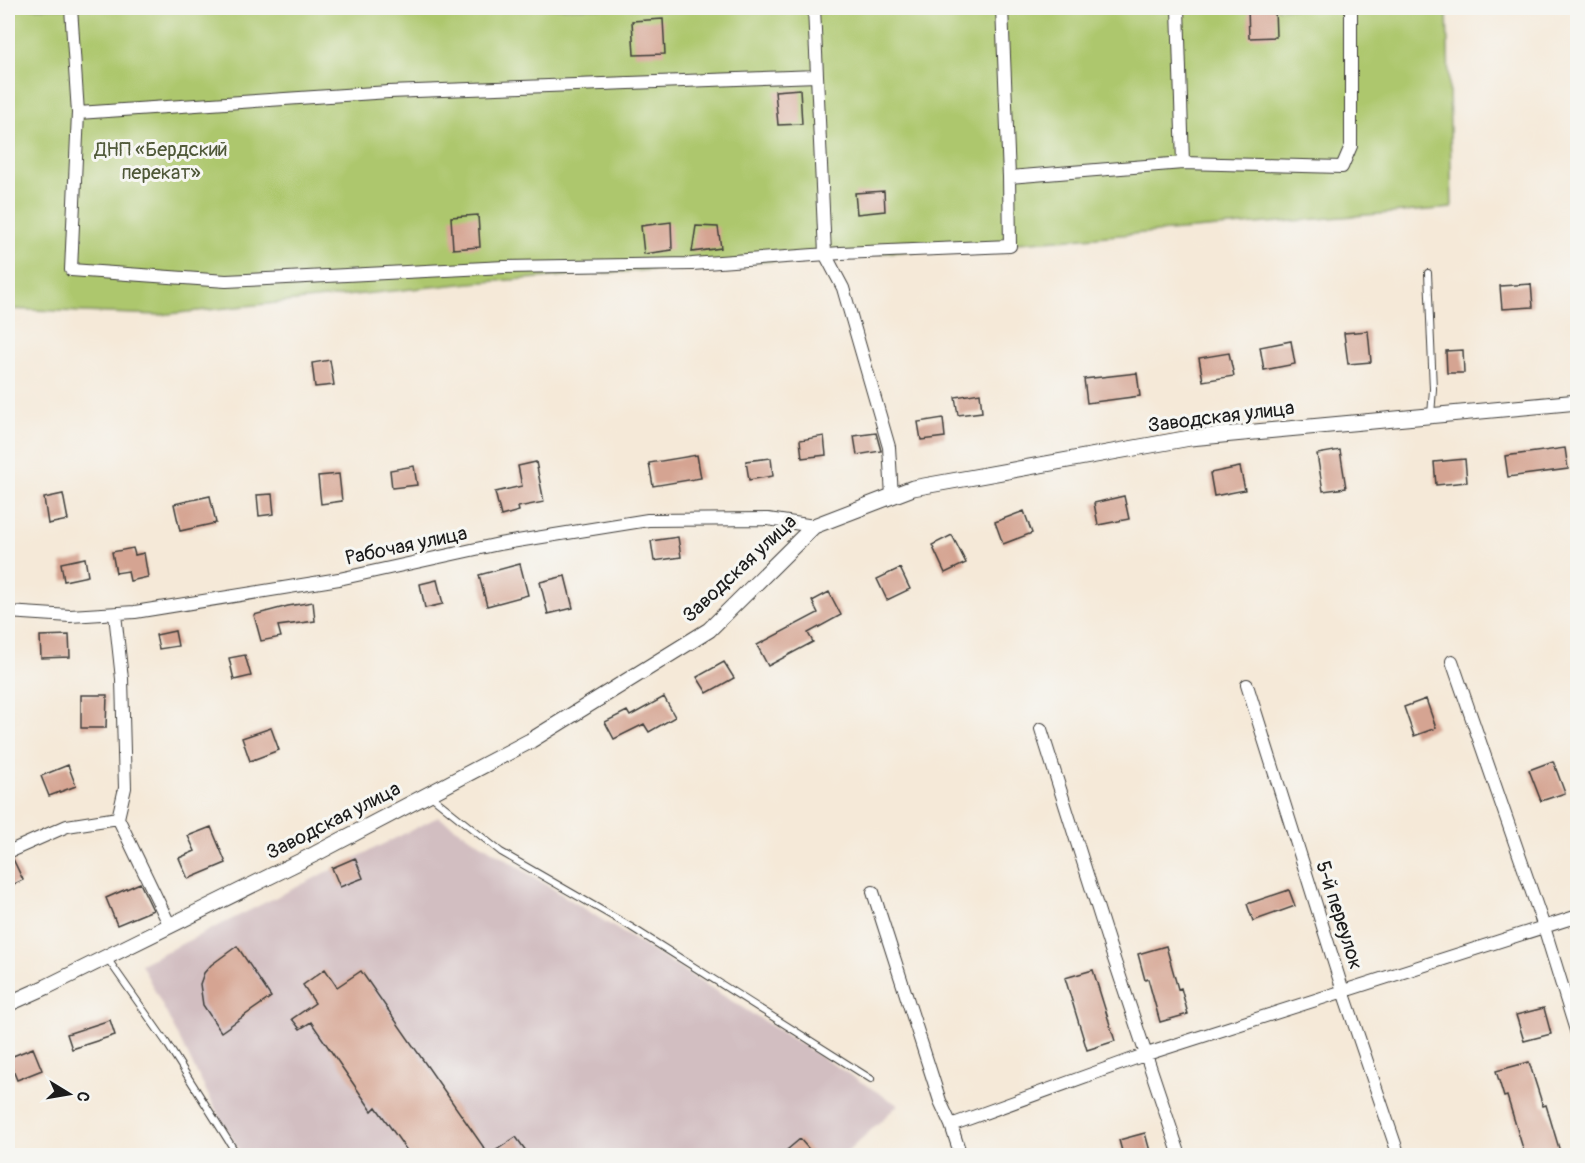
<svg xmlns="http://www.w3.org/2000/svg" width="1585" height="1163" viewBox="0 0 1585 1163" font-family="Pangolin,sans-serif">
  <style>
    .industrial { fill: #d2bec1 }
    .green { fill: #adc76d; stroke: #647244; stroke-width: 1.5 }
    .building { fill: #d5a492 }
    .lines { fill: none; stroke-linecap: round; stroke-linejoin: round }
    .service-casing { stroke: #3d3b38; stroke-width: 8 }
    .minor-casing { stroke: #3d3b38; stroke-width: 14 }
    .tertiary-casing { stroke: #3d3b38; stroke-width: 17 }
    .service { stroke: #fff; stroke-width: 6 }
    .minor { stroke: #fff; stroke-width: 12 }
    .tertiary { stroke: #fff; stroke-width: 15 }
    .labels { text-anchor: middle; stroke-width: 6; stroke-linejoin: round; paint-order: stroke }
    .park-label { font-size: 20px; fill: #4f5838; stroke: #f6f6f2 }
    .street-label { font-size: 20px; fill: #1c1c1c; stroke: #f6f6f2 }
  </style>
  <rect width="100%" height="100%" fill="#f6f6f2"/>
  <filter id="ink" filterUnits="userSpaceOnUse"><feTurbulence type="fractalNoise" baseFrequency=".0167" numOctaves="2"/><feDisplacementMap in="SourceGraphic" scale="12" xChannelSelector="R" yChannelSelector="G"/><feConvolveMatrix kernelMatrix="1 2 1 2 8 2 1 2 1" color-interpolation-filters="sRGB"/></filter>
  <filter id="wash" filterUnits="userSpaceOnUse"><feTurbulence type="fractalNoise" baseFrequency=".008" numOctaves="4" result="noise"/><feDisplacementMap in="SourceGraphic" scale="24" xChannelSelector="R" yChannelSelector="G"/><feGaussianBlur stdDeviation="1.35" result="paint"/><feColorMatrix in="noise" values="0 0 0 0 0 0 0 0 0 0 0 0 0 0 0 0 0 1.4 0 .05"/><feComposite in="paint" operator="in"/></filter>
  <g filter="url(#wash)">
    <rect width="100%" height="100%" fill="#f5e9d8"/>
    <path class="industrial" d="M 438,817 L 898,1105 L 844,1155 L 242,1155 L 216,1110 L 141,964 Z"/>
    <path class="green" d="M 8,8 L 1447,8 L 1452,208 L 1058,240 L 470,283 L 159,315 L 8,309 Z"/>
    <g id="blocks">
      <path class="building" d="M 1248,8 L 1275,8 L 1276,37 L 1249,38 Z
        M 663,19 L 665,54 L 634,55 L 632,21 Z
        M 800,89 L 802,124 L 778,125 L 775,91 Z
        M 884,191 L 885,211 L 857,214 L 855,193 Z
        M 478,215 L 480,247 L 453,249 L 451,217 Z
        M 671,222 L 672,250 L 644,254 L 641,226 Z
        M 696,226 L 718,227 L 721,248 L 692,252 Z
        M 1531,284 L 1533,307 L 1502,309 L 1500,286 Z
        M 1368,331 L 1371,362 L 1348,364 L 1344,333 Z
        M 1291,341 L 1295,364 L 1264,370 L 1260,347 Z
        M 1463,350 L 1464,373 L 1447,373 L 1446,351 Z
        M 1229,353 L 1234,376 L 1203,381 L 1199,358 Z
        M 330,360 L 334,385 L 315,387 L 312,363 Z
        M 1137,373 L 1140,396 L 1087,403 L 1084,379 Z
        M 980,393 L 982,412 L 958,415 L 955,397 Z
        M 943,418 L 945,437 L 921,440 L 918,422 Z
        M 876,433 L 881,451 L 857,455 L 854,436 Z
        M 824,436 L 826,455 L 802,458 L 800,440 Z
        M 1565,448 L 1568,469 L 1508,477 L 1505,456 Z
        M 1340,450 L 1346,488 L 1323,491 L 1317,454 Z
        M 697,455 L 701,478 L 653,486 L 649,463 Z
        M 771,458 L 773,476 L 749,480 L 746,461 Z
        M 1465,459 L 1467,482 L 1436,485 L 1434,462 Z
        M 536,462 L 544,502 L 518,507 L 519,511 L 501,516 L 495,492 L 522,486 L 518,466 Z
        M 414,466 L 417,485 L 392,488 L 390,470 Z
        M 1240,467 L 1245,490 L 1214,496 L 1210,473 Z
        M 339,474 L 342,501 L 321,504 L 318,476 Z
        M 63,494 L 68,520 L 48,524 L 44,498 Z
        M 272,494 L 274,514 L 259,516 L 257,495 Z
        M 210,496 L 216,523 L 180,531 L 174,504 Z
        M 1124,496 L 1129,519 L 1098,525 L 1094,503 Z
        M 1024,511 L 1032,533 L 1003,544 L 995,522 Z
        M 952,535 L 966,563 L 945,573 L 932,545 Z
        M 678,537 L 681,557 L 654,561 L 651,541 Z
        M 133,548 L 135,555 L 144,553 L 148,577 L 130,581 L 128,571 L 116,573 L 112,552 Z
        M 85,558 L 88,576 L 64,581 L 61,563 Z
        M 520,564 L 528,595 L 487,606 L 479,575 Z
        M 900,568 L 910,589 L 887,600 L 877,579 Z
        M 565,576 L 573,608 L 548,614 L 540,582 Z
        M 437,580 L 443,604 L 425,608 L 420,584 Z
        M 829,592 L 841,615 L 808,633 L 813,642 L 768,666 L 757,645 L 818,613 L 812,601 Z
        M 313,602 L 315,621 L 278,626 L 281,637 L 261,641 L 254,615 L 288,606 Z
        M 175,631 L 178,646 L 159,649 L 156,635 Z
        M 69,635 L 70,657 L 41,658 L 40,636 Z
        M 245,655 L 251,676 L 234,680 L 229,658 Z
        M 724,662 L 734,678 L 707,693 L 697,677 Z
        M 81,695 L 107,695 L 106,728 L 81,728 Z
        M 664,697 L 675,717 L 649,732 L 644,724 L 614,739 L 605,722 L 627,711 L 630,716 Z
        M 1426,699 L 1436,728 L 1414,736 L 1404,707 Z
        M 271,728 L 279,750 L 250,761 L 242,738 Z
        M 1553,761 L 1565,793 L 1541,801 L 1529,770 Z
        M 68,765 L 76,786 L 49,796 L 41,776 Z
        M 211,827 L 226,863 L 188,879 L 179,858 L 195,851 L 188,836 Z
        M 355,858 L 363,878 L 340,887 L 332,868 Z
        M 13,859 L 23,880 L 8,887 L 8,860 Z
        M 140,883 L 153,910 L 117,925 L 106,898 Z
        M 1289,890 L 1295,906 L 1253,921 L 1247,904 Z
        M 237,946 L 271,997 L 221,1032 L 203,1005 L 200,984 L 204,973 L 211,965 Z
        M 1166,946 L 1178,989 L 1181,988 L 1188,1014 L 1160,1022 L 1148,979 L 1145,980 L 1138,954 Z
        M 325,969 L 337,987 L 361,971 L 489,1155 L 410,1155 L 376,1107 L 372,1111 L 311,1022 L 300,1029 L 292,1019 L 315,1003 L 303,985 Z
        M 1093,970 L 1115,1041 L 1087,1050 L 1065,978 Z
        M 1544,1008 L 1551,1034 L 1524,1041 L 1516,1015 Z
        M 110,1020 L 115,1035 L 72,1049 L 67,1034 Z
        M 33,1048 L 42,1070 L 17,1080 L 8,1058 Z
        M 1529,1062 L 1543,1106 L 1546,1105 L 1561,1155 L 1525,1155 L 1507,1096 L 1504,1097 L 1496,1071 Z
        M 1145,1133 L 1151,1155 L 1123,1155 L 1119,1140 Z
        M 516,1137 L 529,1155 L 489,1155 Z
        M 800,1139 L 814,1155 L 781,1155 Z"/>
    </g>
  </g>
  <g filter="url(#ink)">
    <use href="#blocks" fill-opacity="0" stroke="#3d3b38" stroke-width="1.5"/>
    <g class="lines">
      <g class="service-casing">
        <path id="service" d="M 1428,273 L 1433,389 L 1431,415
          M 431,796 L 501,852 L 631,927 L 871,1079
          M 107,958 L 166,1042 L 238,1156"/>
      </g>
      <g class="minor-casing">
        <path id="minor" d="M 71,8 L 78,113 L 71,270 L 226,281 L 505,267 L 692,264 L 841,253 L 1010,246 L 1009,177 L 1183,163 L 1342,167 L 1351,146 L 1351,8
          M 814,8 L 825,254 L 843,288 L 889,447 L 892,496
          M 1002,8 L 1009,177
          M 1178,8 L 1183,163
          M 78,113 L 389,92 L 817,76
          M 8,612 L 70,616 L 135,612 L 339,579 L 499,544 L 648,520 L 768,519 L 814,526
          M 115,614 L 122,679 L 125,788 L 118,818 L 170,926
          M 1452,661 L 1544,927 L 1578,1037
          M 1247,685 L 1343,991 L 1399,1156
          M 1041,729 L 1110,947 L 1180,1156
          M 8,852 L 67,826 L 118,818
          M 873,892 L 940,1101 L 951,1125
          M 961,1156 L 951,1125 L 1147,1054 L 1578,916"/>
      </g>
      <g class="tertiary-casing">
        <path id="tertiary" d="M 8,1004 L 46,987 L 315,854 L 530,741 L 709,630 L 814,526 L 892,496 L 913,488 L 1190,438 L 1578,402"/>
      </g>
      <use href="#service" class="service"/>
      <use href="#minor" class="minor"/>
      <use href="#tertiary" class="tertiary"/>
    </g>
  </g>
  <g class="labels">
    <g class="park-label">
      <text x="161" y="156">ДНП «Бердский<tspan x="161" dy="23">перекат»</tspan></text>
    </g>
    <g class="street-label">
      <text transform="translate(1221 416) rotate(-7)" y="7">Заводская улица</text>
      <text transform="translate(406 545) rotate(-12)" y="7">Рабочая улица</text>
      <text transform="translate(739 568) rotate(-43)" y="7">Заводская улица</text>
      <text transform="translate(333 820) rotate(-27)" y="7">Заводская улица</text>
      <text transform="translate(1340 915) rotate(72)" y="7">5-й переулок</text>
    </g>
  </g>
  <rect width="1585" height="1163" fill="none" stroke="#f6f6f2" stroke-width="30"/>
  <g transform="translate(69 1094) rotate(101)" stroke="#f6f6f2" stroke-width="4.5" paint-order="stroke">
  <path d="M0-4.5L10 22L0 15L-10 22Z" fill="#1c1c1c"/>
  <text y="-9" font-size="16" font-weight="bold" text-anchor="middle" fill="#1c1c1c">С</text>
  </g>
</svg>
